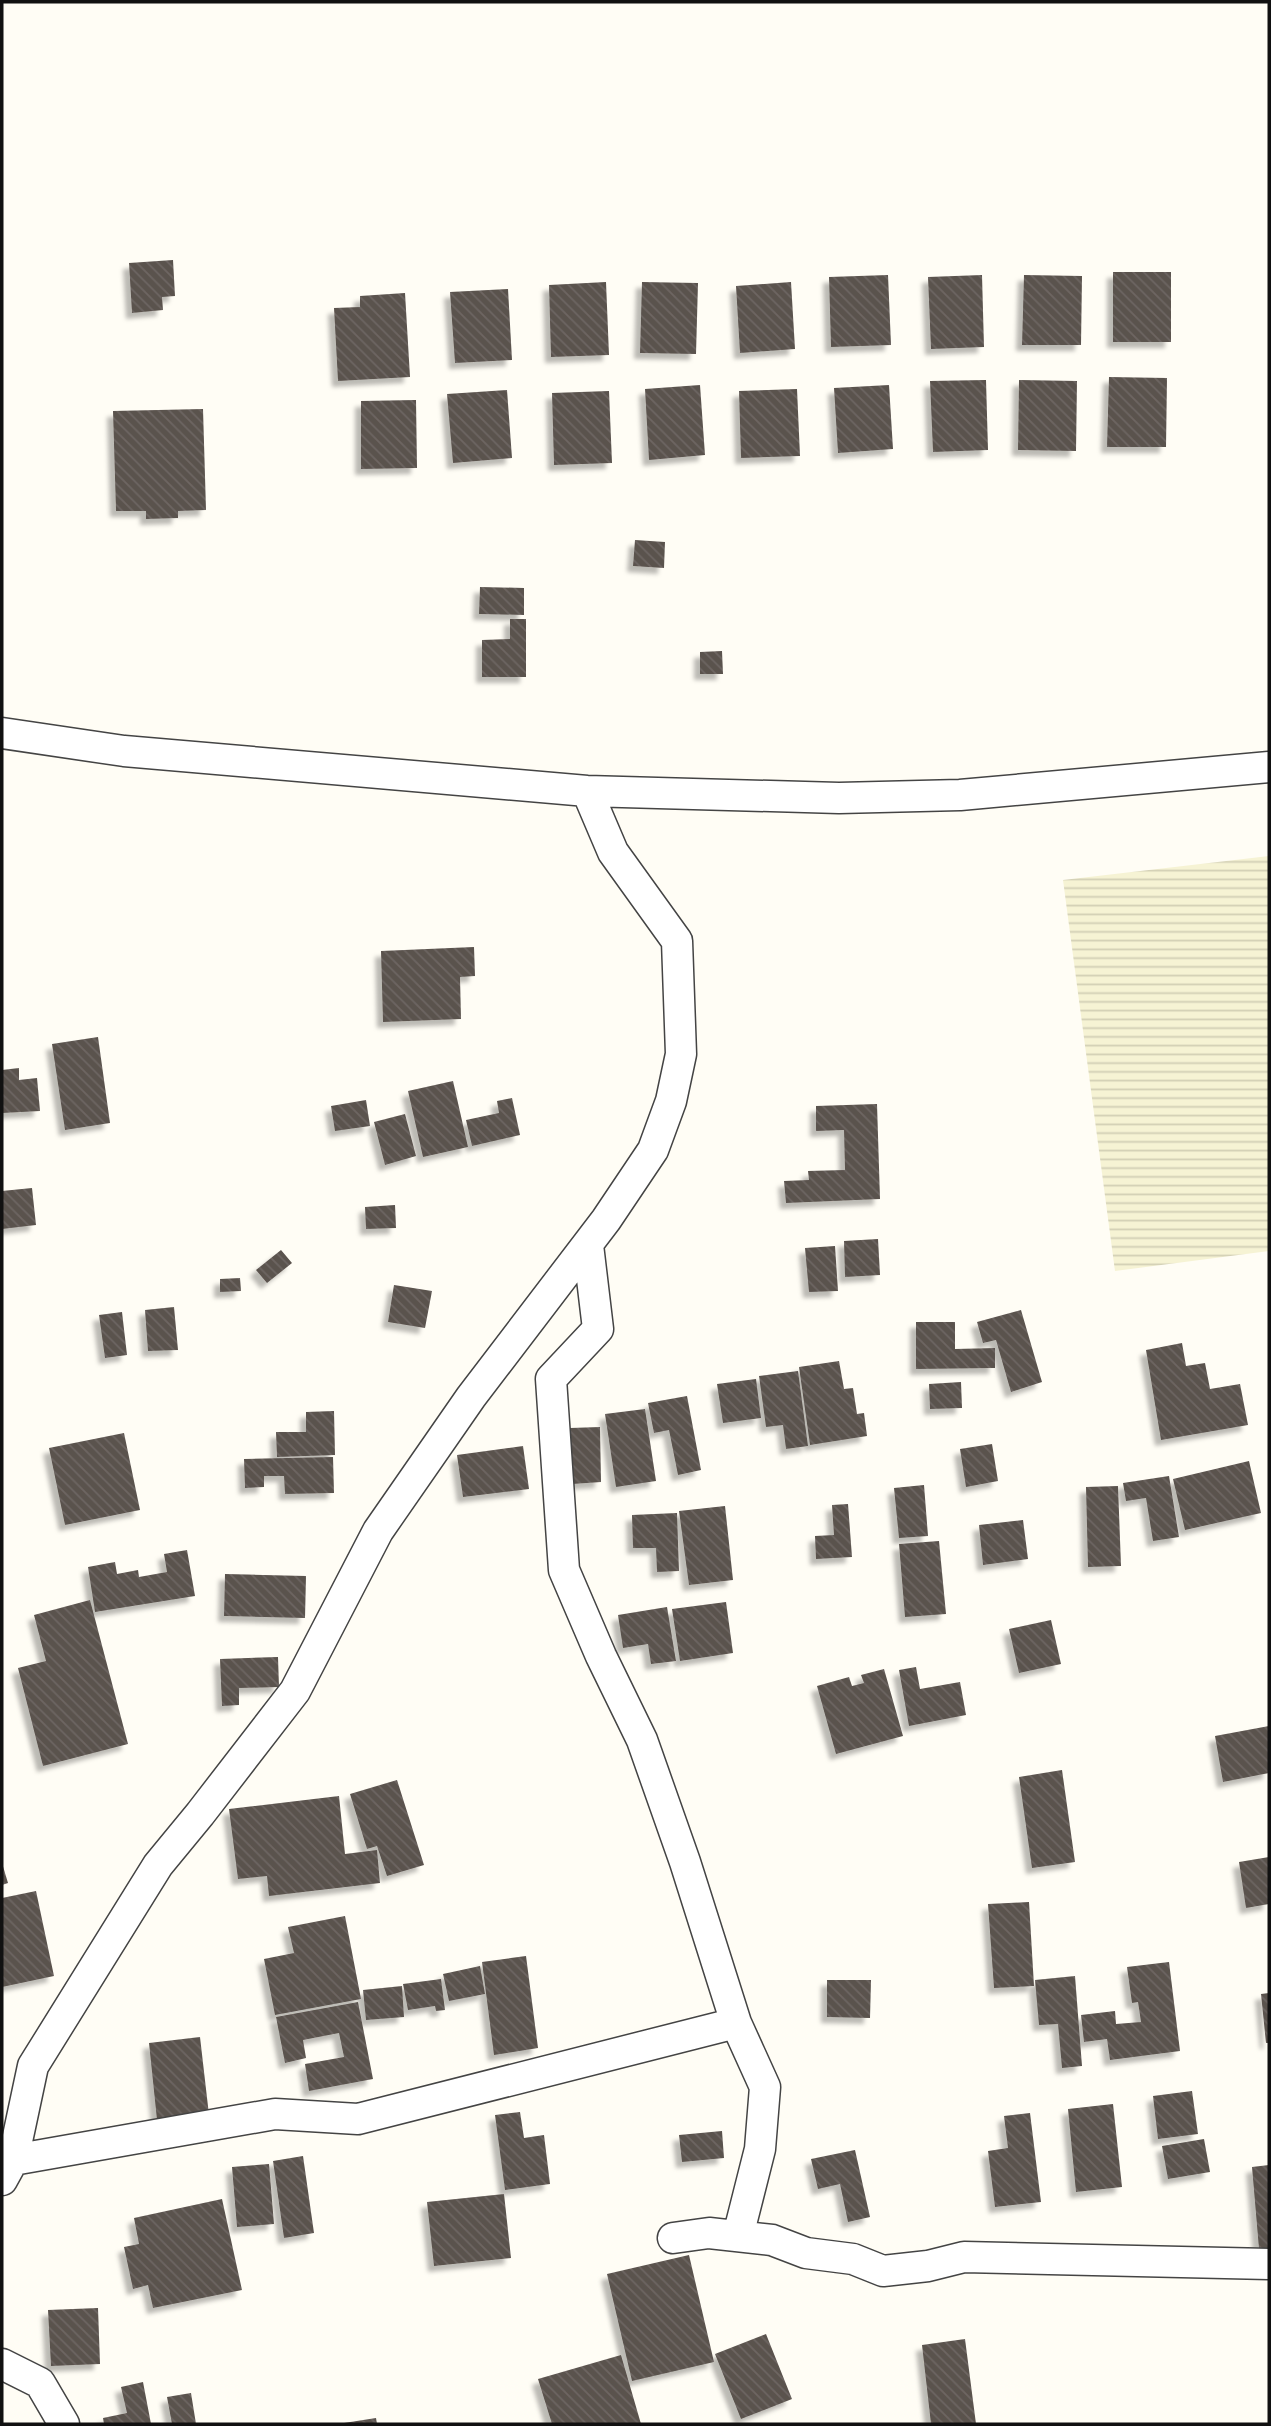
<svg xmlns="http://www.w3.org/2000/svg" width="1271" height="2426" viewBox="0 0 1271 2426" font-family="'Crimson Pro',serif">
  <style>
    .farmland { fill: url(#farmland-rules) }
    .building { fill: url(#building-back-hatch); filter: url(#shadow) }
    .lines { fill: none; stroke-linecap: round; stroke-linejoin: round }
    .street-casing { stroke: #444; stroke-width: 33 }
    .street { stroke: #fff; stroke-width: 30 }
  </style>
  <defs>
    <pattern id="farmland-rules" width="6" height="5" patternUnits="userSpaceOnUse" patternTransform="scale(1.75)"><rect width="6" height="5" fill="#f6f3d4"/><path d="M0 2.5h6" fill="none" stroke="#d2cfb5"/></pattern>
    <pattern id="building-back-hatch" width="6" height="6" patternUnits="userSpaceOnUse" patternTransform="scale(1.75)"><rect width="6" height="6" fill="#5a524d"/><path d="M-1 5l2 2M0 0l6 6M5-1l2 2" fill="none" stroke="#6d6662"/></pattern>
    <filter id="shadow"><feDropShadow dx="-6" dy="6" stdDeviation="2" flood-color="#0004"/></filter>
  </defs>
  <rect width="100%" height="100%" fill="#fffdf5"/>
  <path class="farmland" d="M 1269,856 L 1269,1251 L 1115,1271 L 1063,880 Z"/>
  <path class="building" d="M 173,260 L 175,296 L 162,297 L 163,310 L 132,313 L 129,263 Z
    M 1113,272 L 1171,272 L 1171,342 L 1113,342 Z
    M 888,275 L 891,345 L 831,347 L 829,277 Z
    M 982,275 L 984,347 L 931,349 L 928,277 Z
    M 1024,275 L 1082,276 L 1081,345 L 1022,345 Z
    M 606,282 L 609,355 L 551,357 L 549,285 Z
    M 642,282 L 698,283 L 696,354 L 640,353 Z
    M 791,282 L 795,349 L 740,353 L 736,286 Z
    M 508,289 L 512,360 L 455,363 L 450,292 Z
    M 405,293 L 410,377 L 338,381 L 334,308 L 360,307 L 360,296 Z
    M 1109,377 L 1167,378 L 1166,447 L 1107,447 Z
    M 986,380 L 988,450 L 933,452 L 930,381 Z
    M 1019,380 L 1077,381 L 1076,451 L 1018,450 Z
    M 700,385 L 705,455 L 649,460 L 645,389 Z
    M 889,385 L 893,449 L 838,453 L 834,388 Z
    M 797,389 L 800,456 L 741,458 L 739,391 Z
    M 507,390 L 512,458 L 453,463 L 447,394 Z
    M 609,391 L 612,463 L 554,465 L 552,393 Z
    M 416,400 L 417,468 L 361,469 L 361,401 Z
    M 203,409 L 206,510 L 178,511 L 178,518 L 146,519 L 146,511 L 116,511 L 113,411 Z
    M 635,540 L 665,542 L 664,568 L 633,566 Z
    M 480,587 L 524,588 L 524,615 L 479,614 Z
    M 510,619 L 526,619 L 526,677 L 482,677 L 482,640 L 510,639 Z
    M 722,651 L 723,674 L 700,674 L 700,652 Z
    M 474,947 L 475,976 L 460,977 L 461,1019 L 383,1022 L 381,951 Z
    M 98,1037 L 110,1123 L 65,1130 L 52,1044 Z
    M 19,1068 L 19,1080 L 37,1078 L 40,1111 L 2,1113 L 2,1070 Z
    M 453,1081 L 468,1147 L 423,1157 L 408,1091 Z
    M 512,1098 L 520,1135 L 472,1146 L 466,1120 L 499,1113 L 497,1101 Z
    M 366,1100 L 370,1126 L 335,1131 L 331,1106 Z
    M 877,1104 L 880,1199 L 786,1203 L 784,1181 L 809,1180 L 808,1171 L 845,1170 L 844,1130 L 816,1131 L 816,1106 Z
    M 405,1114 L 416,1156 L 385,1165 L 374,1122 Z
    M 32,1188 L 36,1225 L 2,1229 L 2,1191 Z
    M 395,1205 L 396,1228 L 366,1229 L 365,1207 Z
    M 878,1239 L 880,1275 L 845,1277 L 844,1241 Z
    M 835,1246 L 838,1291 L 809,1292 L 805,1248 Z
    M 281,1250 L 292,1263 L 267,1283 L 256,1270 Z
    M 240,1278 L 241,1291 L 220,1292 L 220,1279 Z
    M 394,1285 L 432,1291 L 425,1328 L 388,1322 Z
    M 174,1307 L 178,1350 L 148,1351 L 145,1310 Z
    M 1021,1310 L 1042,1382 L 1011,1392 L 996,1340 L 983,1343 L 977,1322 Z
    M 122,1312 L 127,1355 L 105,1358 L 99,1315 Z
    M 916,1322 L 955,1322 L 955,1349 L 995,1348 L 995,1368 L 916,1369 Z
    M 1182,1343 L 1186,1366 L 1205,1363 L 1210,1389 L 1240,1384 L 1248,1425 L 1161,1440 L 1146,1350 Z
    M 839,1361 L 844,1389 L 853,1388 L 857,1414 L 864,1413 L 867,1436 L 810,1445 L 799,1367 Z
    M 798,1371 L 808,1446 L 786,1449 L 783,1425 L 766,1427 L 759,1376 Z
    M 756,1379 L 761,1418 L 723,1423 L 717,1384 Z
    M 961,1382 L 962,1408 L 930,1409 L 929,1384 Z
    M 687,1396 L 701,1470 L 678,1475 L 669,1430 L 654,1433 L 648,1403 Z
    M 645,1409 L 656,1481 L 616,1487 L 605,1414 Z
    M 334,1411 L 335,1455 L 277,1457 L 276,1432 L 306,1432 L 306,1412 Z
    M 600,1427 L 601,1482 L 572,1484 L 570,1428 Z
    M 124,1433 L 140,1510 L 65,1525 L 49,1448 Z
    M 992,1444 L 998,1481 L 966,1487 L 960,1449 Z
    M 523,1446 L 529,1489 L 463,1497 L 457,1455 Z
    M 333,1457 L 334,1493 L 285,1494 L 284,1476 L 264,1476 L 264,1487 L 245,1488 L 244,1459 Z
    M 1249,1461 L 1261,1513 L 1185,1530 L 1173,1479 Z
    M 1169,1476 L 1179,1537 L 1153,1541 L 1146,1498 L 1126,1501 L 1123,1483 Z
    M 924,1485 L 928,1536 L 899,1538 L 894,1488 Z
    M 1118,1486 L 1121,1566 L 1088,1567 L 1086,1487 Z
    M 848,1504 L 852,1557 L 816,1559 L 815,1536 L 834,1535 L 832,1505 Z
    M 725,1506 L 733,1580 L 689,1585 L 679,1511 Z
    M 677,1513 L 679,1571 L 657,1572 L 656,1548 L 633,1548 L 632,1515 Z
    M 1023,1520 L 1028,1559 L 983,1565 L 979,1525 Z
    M 939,1541 L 946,1614 L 905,1617 L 899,1544 Z
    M 187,1550 L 195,1596 L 95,1612 L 88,1567 L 115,1562 L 117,1574 L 138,1570 L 139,1577 L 167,1572 L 164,1554 Z
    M 225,1574 L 306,1576 L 305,1618 L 224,1616 Z
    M 90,1600 L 128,1744 L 43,1766 L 18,1668 L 46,1661 L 34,1615 Z
    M 726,1602 L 733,1653 L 680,1661 L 672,1609 Z
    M 667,1607 L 676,1661 L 651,1664 L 648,1644 L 623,1648 L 618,1615 Z
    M 1051,1620 L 1061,1664 L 1019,1673 L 1009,1629 Z
    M 278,1657 L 279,1687 L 239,1688 L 239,1705 L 222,1706 L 220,1659 Z
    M 916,1667 L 920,1689 L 960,1682 L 966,1715 L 909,1726 L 899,1670 Z
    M 884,1669 L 903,1736 L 836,1754 L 817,1686 L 849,1677 L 852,1686 L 864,1683 L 861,1675 Z
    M 1269,1726 L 1269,1773 L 1223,1782 L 1215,1736 Z
    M 1062,1770 L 1075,1862 L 1032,1868 L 1019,1777 Z
    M 397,1780 L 424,1865 L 387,1876 L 377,1846 L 367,1849 L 350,1794 Z
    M 339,1796 L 345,1854 L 377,1850 L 380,1883 L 269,1896 L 267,1876 L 238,1879 L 229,1809 Z
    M 1269,1857 L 1269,1904 L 1246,1908 L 1239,1862 Z
    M 2,1863 L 8,1883 L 2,1885 Z
    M 36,1891 L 54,1976 L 2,1987 L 2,1898 Z
    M 1029,1902 L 1034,1986 L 994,1988 L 988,1904 Z
    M 345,1916 L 361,1999 L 275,2015 L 264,1959 L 294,1953 L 288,1927 Z
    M 526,1956 L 538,2048 L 494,2055 L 482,1962 Z
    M 1169,1962 L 1180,2051 L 1110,2060 L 1107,2039 L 1084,2042 L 1081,2015 L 1115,2011 L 1116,2024 L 1141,2022 L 1138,2002 L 1132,2003 L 1127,1967 Z
    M 480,1966 L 485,1994 L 449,2001 L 443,1974 Z
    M 1075,1976 L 1082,2066 L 1062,2068 L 1058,2024 L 1039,2025 L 1035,1980 Z
    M 441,1979 L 445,2010 L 436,2011 L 435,2006 L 408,2010 L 403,1984 Z
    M 827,1980 L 871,1980 L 870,2018 L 827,2017 Z
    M 402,1986 L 404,2017 L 366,2020 L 363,1990 Z
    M 1269,1993 L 1269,2043 L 1266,2043 L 1261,1994 Z
    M 358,2002 L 373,2079 L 309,2091 L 305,2064 L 344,2057 L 339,2033 L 303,2040 L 306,2058 L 285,2063 L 276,2017 Z
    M 200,2037 L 209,2115 L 157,2120 L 149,2043 Z
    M 1192,2091 L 1198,2134 L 1158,2139 L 1153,2096 Z
    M 1113,2104 L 1122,2187 L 1076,2192 L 1068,2109 Z
    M 520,2112 L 524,2138 L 544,2135 L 550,2184 L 505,2190 L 495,2115 Z
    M 1030,2113 L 1041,2202 L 995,2207 L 988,2151 L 1008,2148 L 1004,2116 Z
    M 722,2131 L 724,2158 L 682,2162 L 679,2135 Z
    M 1204,2139 L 1210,2172 L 1168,2179 L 1162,2146 Z
    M 855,2150 L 870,2217 L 848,2222 L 840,2184 L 818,2189 L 811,2159 Z
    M 303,2156 L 314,2233 L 284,2238 L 273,2161 Z
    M 269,2164 L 274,2224 L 237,2227 L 232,2167 Z
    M 1269,2165 L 1269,2248 L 1259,2249 L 1252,2167 Z
    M 504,2194 L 511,2258 L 434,2266 L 427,2202 Z
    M 222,2199 L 242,2290 L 153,2308 L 148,2285 L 133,2289 L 124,2247 L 139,2244 L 134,2218 Z
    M 689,2255 L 714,2362 L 632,2381 L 607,2274 Z
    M 98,2308 L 100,2364 L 51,2366 L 48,2310 Z
    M 766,2334 L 792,2399 L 741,2419 L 715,2354 Z
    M 965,2339 L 976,2424 L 931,2424 L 922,2345 Z
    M 621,2355 L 641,2424 L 552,2424 L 538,2379 Z
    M 143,2382 L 151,2424 L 104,2424 L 103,2418 L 127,2413 L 121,2387 Z
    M 191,2393 L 196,2424 L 172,2424 L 167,2397 Z
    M 376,2418 L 377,2424 L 344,2424 L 344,2423 Z"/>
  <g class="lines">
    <g class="street-casing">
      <path id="street" d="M 2,733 L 124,751 L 587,791 L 839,798 L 960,795 L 1269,767
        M 588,1245 L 598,1329 L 551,1379 L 564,1570 L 601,1656 L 642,1740 L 685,1862 L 736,2023 L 765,2087 L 760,2149 L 738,2236
        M 13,2160 L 275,2114 L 358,2119 L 736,2023
        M 2,2180 L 13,2160 L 33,2066 L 158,1865 L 200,1814 L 295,1691 L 378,1531 L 471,1397 L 606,1220 L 653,1150 L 671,1101 L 681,1054 L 677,941 L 613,852 L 587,791
        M 673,2238 L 709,2233 L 772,2240 L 806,2253 L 853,2259 L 883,2271 L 928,2266 L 964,2257 L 1269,2264
        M 2,2364 L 40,2383 L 64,2424"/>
    </g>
    <use href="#street" class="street"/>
  </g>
  <rect width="1271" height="2426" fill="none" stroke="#111111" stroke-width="7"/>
</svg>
